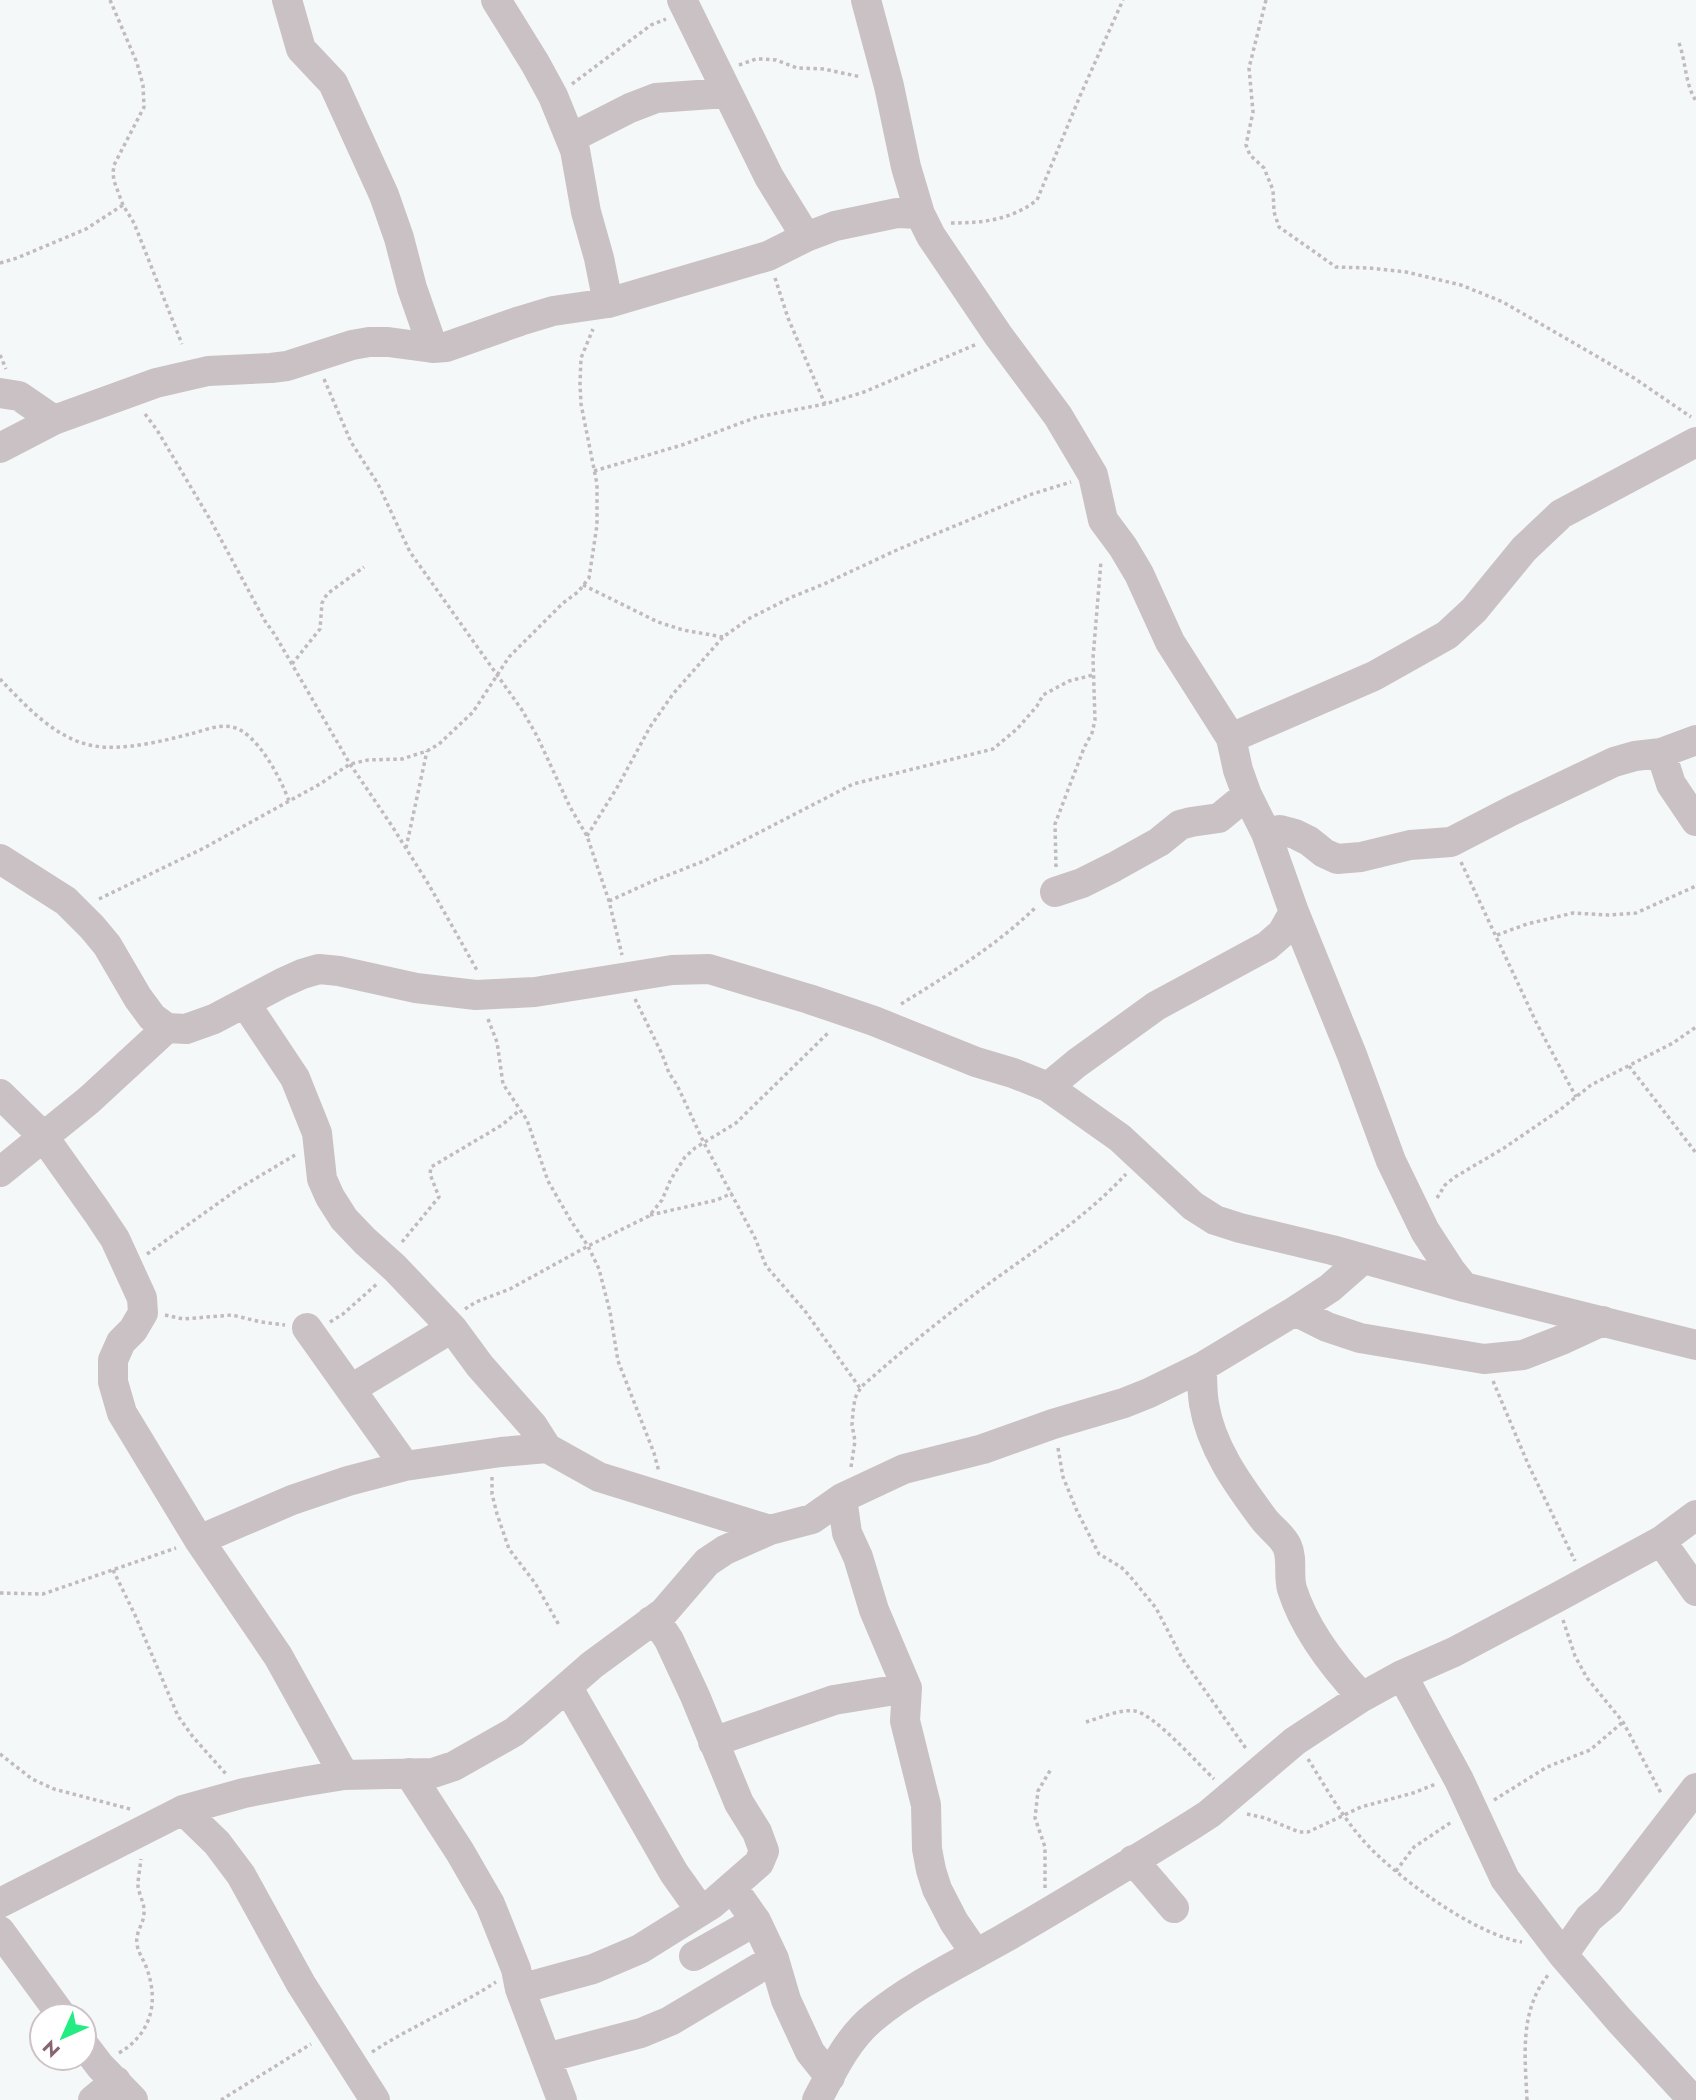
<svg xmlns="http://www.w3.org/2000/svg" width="1696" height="2100" viewBox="0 0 1696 2100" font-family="Jost,sans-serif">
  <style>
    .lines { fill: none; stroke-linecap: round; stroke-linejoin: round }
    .path { stroke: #c1bbbd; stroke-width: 3.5; stroke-dasharray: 3.5 3.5; stroke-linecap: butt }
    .minor { stroke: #cac1c4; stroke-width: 30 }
  </style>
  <rect width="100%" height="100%" fill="#f5f8f8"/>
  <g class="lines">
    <path class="path" d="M 110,0 L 137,63 L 143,85 L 144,107 L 114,165 L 113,173 L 114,181 L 123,205 L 134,223 L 182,344
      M 1266,0 L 1249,68 L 1253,112 L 1246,145 L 1250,155 L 1264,168 L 1273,190 L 1274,212 L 1279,227 L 1336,267 L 1369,268 L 1406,272 L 1461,285 L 1503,302 L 1634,378 L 1691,417
      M 1679,43 C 1686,62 1685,84 1696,101
      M 739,65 L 756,59 L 764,59 L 776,60 L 797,68 L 824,69 L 861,77
      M 572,84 L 651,25 L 666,19
      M 951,223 C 983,223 1011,220 1037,200 L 1080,96 L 1123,0
      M 0,263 L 17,258 L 86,229 L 123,205
      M 775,278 L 788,318 L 825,404
      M 0,355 L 6,369
      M 324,379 L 351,442 L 378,484 L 410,552 L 522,710 L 537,736 L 570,807 L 587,836 L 609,901 L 622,955
      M 145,414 L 157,430 L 211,521 L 265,621 L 275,635 L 350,764 L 392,826 L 429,885 L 478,972
      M 594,471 L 682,445 L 757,417 L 825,404 L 864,392 L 977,344
      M 583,585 L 658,622 L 683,630 L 723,637
      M 292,664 L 320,629 L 322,603 L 327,594 L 364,567
      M 0,679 C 26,706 56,740 95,746 C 122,751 163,741 190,734 C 203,731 218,724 232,727 C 257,732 281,779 289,801
      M 587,836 L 618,786 L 650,727 L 673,694 L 723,637 L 750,618 L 792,597 L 824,584 L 899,549 L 1032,494 L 1071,482
      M 406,848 L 427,751
      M 1461,862 L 1537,1024 L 1576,1097
      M 1056,867 L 1055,824 L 1084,748 L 1092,733 L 1095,720 L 1093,658 L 1101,561
      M 99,899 L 204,848 L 320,784 L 350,764 L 368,760 L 402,759 L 427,751 L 439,744 L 473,712 L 509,657 L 563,603 L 578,592 L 589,578 L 597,525 L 597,484 L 581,404 L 580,384 L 581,358 L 593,329
      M 609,901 L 653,881 L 704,861 L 853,784 L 993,749 L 1017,729 L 1037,706 L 1043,695 L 1069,681 L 1093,675
      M 1497,935 L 1527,924 L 1573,913 L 1608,915 L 1636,913 L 1696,886
      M 635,999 L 662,1054 L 669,1073 L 677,1085 L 704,1143 L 755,1238 L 766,1266 L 805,1311 L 860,1388
      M 901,1004 C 948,975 996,946 1036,907
      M 488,1019 L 497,1042 L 503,1084 L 527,1120 L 548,1181 L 571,1221 L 588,1246 L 599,1269 L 610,1312 L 618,1361 L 654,1453 L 659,1472
      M 1629,1066 L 1696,1153
      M 1437,1198 L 1445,1185 L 1455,1177 L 1504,1148 L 1561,1109 L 1591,1085 L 1673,1043 L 1696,1027
      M 650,1215 L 717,1200 L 732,1193
      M 402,1242 L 439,1197 L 430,1174 L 431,1167 L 502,1125 L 520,1110
      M 147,1254 L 238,1189 L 295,1155
      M 465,1309 L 476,1302 L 510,1289 L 588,1246 L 649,1216 L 662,1200 L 671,1179 L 685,1157 L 695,1148 L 736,1123 L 829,1032
      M 165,1315 L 183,1319 L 232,1315 L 261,1322 L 285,1325
      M 330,1322 L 343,1314 L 378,1283
      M 1493,1381 L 1528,1464 L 1575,1561
      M 1058,1448 L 1063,1477 L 1077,1511 L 1099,1554 L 1121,1567 L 1129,1575 L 1156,1608 L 1182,1658 L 1247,1750
      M 851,1467 L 855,1441 L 852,1425 L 853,1412 L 855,1398 L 861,1387 C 903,1350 946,1315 991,1282 C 1038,1248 1086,1217 1126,1174
      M 492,1477 L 492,1494 L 497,1514 L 509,1549 L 535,1583 L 559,1625
      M 113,1570 L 135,1615 L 178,1716 L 193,1737 L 226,1774
      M 0,1593 L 43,1594 L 176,1548
      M 1563,1620 L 1575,1656 L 1587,1678 L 1623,1722 L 1662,1795
      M 1086,1722 C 1100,1718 1119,1709 1135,1711 C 1154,1714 1198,1764 1214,1779
      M 0,1754 L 32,1779 L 54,1789 L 130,1809
      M 1308,1759 C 1325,1786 1341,1815 1362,1839 C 1393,1875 1475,1935 1522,1942
      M 1494,1800 L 1547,1767 L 1590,1750 L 1623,1722
      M 1247,1814 L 1265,1818 L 1299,1832 L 1308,1832 L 1361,1807 L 1413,1793 L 1436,1784
      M 1396,1871 L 1414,1847 L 1453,1821
      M 1045,1888 L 1045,1847 L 1035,1818 L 1038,1791 L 1051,1769
      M 372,2052 C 412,2026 456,2008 496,1982
      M 119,2053 C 151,2034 159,2003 147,1969 C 144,1960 138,1953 137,1944 C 135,1932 144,1924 144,1913 C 145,1904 139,1895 138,1886 C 138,1878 140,1868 141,1859
      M 221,2100 L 311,2044
      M 1527,2100 C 1525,2056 1519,2010 1549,1974"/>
    <path class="minor" d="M 287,0 L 301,49 L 333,83 L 384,195 L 399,238 L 412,288 L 433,348
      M 496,0 L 535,63 L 553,96 L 575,150 L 586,212 L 599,258 L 608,303
      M 682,0 L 769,177 L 806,237
      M 866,0 L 889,86 L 906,167 L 920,214 L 931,236 L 998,335 L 1058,416 L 1093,475 L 1103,520 L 1123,547 L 1139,574 L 1170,642 L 1231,738 L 1238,770 L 1247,795 L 1266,833 L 1294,912 L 1352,1055 L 1391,1161 L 1425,1231 L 1451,1271 L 1464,1287
      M 571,138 L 630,108 L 656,98 L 726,93
      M 0,393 L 19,396 L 54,420
      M 0,448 L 54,420 L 156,383 L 208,371 L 271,368 L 287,366 L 352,345 L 369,342 L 388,342 L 433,348 L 446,347 L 520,321 L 553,311 L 608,303 L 768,256 L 806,237 L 835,226 L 897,213 L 920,214
      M 1231,738 L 1374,676 L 1447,635 L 1474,610 L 1524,549 L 1561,514 L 1696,442
      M 1661,753 L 1671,784 L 1696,821
      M 1266,833 L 1280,830 L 1295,834 L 1309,841 L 1324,853 L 1337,859 L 1361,857 L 1410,845 L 1451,842 L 1513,810 L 1614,762 L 1635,756 L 1661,753 L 1696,740
      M 0,859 L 66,901 L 92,927 L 107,945 L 138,998 L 152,1017 L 167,1028 L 186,1029 L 214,1019 L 282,983 L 302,974 L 319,969 L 339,971 L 416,988 L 476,995 L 535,992 L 672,970 L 709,969 L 809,999 L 874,1021 L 976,1062 L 1013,1073 L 1048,1087 L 1120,1138 L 1193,1206 L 1215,1220 L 1240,1228 L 1332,1250 L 1464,1287 L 1696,1345
      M 1055,892 L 1082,883 L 1114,867 L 1159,842 L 1180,825 L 1191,822 L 1219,818 L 1247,795
      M 245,1003 L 295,1078 L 317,1133 L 322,1179 L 330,1197 L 344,1219 L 365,1241 L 395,1268 L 452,1328 L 480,1366 L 533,1426 L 547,1448 L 599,1477 L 770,1530
      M 1048,1087 L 1077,1063 L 1156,1006 L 1267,946 L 1282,933 L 1294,912
      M 0,1094 L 43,1136 L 97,1212 L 115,1239 L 142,1298 L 143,1313 L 133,1330 L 121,1342 L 113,1360 L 113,1382 L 122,1413 L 199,1540 L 278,1656 L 344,1775
      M 0,1172 L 89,1100 L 167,1028
      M 1295,1311 L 1327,1327 L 1360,1338 L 1484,1359 L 1523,1355 L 1564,1339 L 1603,1321
      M 307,1328 L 405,1466
      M 1202,1367 C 1202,1379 1202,1392 1204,1404 C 1211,1447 1237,1483 1263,1518 C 1270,1528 1282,1535 1287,1546 C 1293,1559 1288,1575 1292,1589 C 1305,1630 1333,1666 1362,1697
      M 351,1389 L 452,1328
      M 842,1498 L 847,1533 L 858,1557 L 874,1610 L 907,1688 L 905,1721 L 926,1805 L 927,1849 L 931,1870 L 937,1889 L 954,1922 L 976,1954
      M 199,1540 L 292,1500 L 348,1481 L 405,1466 L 501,1452 L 547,1448
      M 1661,1541 L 1696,1591
      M 1402,1675 L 1459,1780 L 1505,1879 L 1563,1955 L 1620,2021 L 1693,2100
      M 568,1688 L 674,1873 L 701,1911
      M 713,1742 L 834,1700 L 907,1688
      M 409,1773 L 460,1852 L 490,1904 L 516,1969 L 520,1989 L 562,2100
      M 183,1810 L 217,1843 L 241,1875 L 301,1984 L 375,2100
      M 1133,1860 L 1174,1908
      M 732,1887 L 756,1921 L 774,1959 L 786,2000 L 810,2052 L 830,2077
      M 0,1903 L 183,1810 L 244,1793 L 301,1782 L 344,1775 L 433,1773 L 454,1766 L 514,1732 L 536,1714 L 592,1665 L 664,1612 L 707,1562 L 725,1550 L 770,1530 L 812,1519 L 842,1498 L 904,1469 L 983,1449 L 1053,1424 L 1124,1403 L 1149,1393 L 1202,1367 L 1295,1311 L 1330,1288 L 1362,1260
      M 0,1931 L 62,2016
      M 1563,1955 L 1589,1918 L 1609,1901 L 1696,1788
      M 694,1956 L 756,1921
      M 520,1989 L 593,1969 L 640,1949 L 712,1904 L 759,1863 L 764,1851 L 757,1832 L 739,1803 L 695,1696 L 669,1640 L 659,1625 L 651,1621
      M 84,2045 L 100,2066 L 133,2100
      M 546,2058 L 641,2033 L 670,2021 L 774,1959
      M 93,2100 L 116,2081
      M 817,2100 C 833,2070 847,2039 874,2017 C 912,1986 958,1964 1001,1940 C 1065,1903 1129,1864 1192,1825 L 1209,1814 L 1295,1741 L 1362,1697 L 1402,1675 L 1454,1652 L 1556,1598 L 1661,1541 L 1696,1515"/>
  </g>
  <g transform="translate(63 2037) rotate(225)"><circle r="33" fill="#ffffff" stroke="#cfc2c6" stroke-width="2"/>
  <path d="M0-5L12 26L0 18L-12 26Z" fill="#22ec82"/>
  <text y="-10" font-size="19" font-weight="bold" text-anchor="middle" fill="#886670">N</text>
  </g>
</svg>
